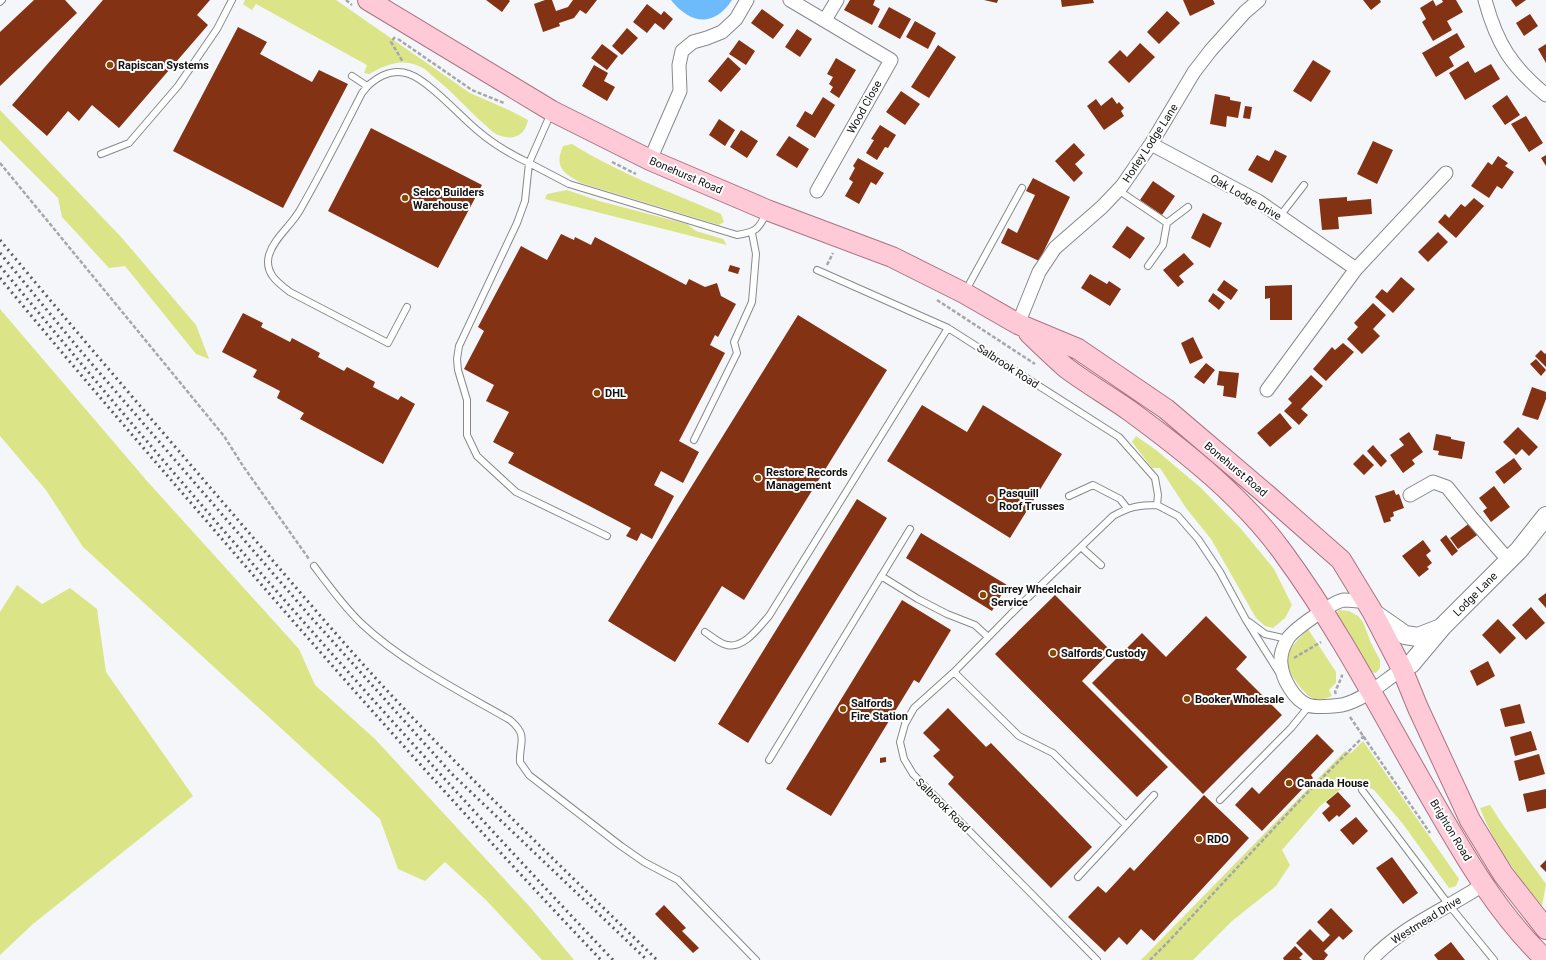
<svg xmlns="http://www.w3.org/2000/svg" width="1546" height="960" viewBox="0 0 1546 960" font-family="Roboto,sans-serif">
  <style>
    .green { fill: #dbe588 }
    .water { fill: #6dbbfb }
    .building { fill: #843214 }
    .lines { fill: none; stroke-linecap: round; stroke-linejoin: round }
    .lane-casing { stroke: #87898d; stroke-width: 8 }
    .street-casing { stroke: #87898d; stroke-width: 15 }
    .secondary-casing { stroke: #87898d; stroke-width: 20 }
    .primary-casing { stroke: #ab7382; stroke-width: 22 }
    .path { stroke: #a6a7aa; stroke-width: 2.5; stroke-dasharray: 4 2; stroke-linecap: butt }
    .lane { stroke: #fff; stroke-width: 6 }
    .street { stroke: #fff; stroke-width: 13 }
    .secondary { stroke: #fff; stroke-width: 18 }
    .primary { stroke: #fecad8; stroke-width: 20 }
    .rail { stroke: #5b5c5f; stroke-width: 3; stroke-dasharray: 2 4; stroke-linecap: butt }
    .poi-dot { fill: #854805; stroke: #fff; stroke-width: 1.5 }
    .labels { text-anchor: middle; stroke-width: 4; stroke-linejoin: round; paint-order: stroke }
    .poi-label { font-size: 11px; font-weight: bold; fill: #121214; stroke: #fff; text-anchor: start }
    .street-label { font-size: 11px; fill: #121214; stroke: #fff }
  </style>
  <rect width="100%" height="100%" fill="#f4f6fa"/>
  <path class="green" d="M 245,0 L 336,0 L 470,93 L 509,110 L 528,120 C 525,136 513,141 498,135 C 493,133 488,127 484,124 C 467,109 453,92 435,78 C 431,75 428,71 423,68 C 403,57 387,64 369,74 L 364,73 L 367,65 L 256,4 L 252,10 L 243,4 Z
    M 0,110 L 122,238 L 196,325 L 209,359 L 196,354 L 125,266 L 109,268 L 62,217 L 58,198 L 0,140 Z
    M 572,144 C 618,173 670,192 721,214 L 724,222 L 719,225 L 581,183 C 563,173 554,167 563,146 Z
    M 567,190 L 599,201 L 687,224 L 696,231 L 723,239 L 727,245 L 545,199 L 547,194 Z
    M 0,309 L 147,481 L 299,649 L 315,685 L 375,739 L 530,907 L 574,960 L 542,960 L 486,900 L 445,862 L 425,881 L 398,869 L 380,819 L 83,547 L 46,490 L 0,436 Z
    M 1136,436 L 1156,450 L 1201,488 L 1242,530 L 1274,569 L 1292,605 L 1285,618 L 1273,628 L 1265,626 L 1256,618 L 1211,539 L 1186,508 L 1160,468 L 1152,468 L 1132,442 Z
    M 17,585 L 42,604 L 70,588 L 97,609 L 106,672 L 193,796 L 33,924 L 0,955 L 0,612 Z
    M 1339,610 L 1349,611 L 1358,616 L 1363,622 L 1371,643 L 1380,660 L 1380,668 L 1376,673 L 1371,672 L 1335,614 Z
    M 1308,629 L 1336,672 L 1336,683 L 1329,690 L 1332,696 C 1326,698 1321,701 1314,699 C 1304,695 1285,670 1287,659 C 1289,647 1300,638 1308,629 Z
    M 1363,741 L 1459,879 L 1456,886 L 1449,888 L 1403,824 L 1374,790 L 1357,782 L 1342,788 L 1320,806 L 1282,850 L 1290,865 L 1276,886 L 1232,921 L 1193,960 L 1141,960 L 1345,751 L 1351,753 Z
    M 1490,805 L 1503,825 L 1546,884 L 1542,906 C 1517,875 1494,845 1480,808 Z"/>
  <path class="water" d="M 671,0 L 732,0 C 714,27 691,25 671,0 Z"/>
  <path class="building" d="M 34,0 L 65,0 L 77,13 L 0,86 L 0,32 Z
    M 103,0 L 210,0 L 197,15 L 208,25 L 119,128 L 92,105 L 79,121 L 68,111 L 47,136 L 12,105 Z
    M 486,0 L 509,0 L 510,1 L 502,12 Z
    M 545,0 L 552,0 L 556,11 L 568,7 L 573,0 L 597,0 L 586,14 L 580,10 L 574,18 L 559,23 L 560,26 L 543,32 L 534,4 Z
    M 850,0 L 875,0 L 873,5 L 880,9 L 872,25 L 844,10 Z
    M 984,0 L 998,0 L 997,3 Z
    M 1061,0 L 1093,0 L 1094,3 L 1062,7 Z
    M 1183,0 L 1213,0 L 1215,4 L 1190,16 Z
    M 1363,0 L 1380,0 L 1381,2 L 1371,10 Z
    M 1433,0 L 1436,6 L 1443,2 L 1442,0 L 1456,0 L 1463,12 L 1447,21 L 1452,30 L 1433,41 L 1422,22 L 1426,19 L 1420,8 Z
    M 1511,0 L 1526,0 L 1516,7 Z
    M 647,4 L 661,15 L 664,11 L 673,19 L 664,30 L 655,23 L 647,33 L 633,22 Z
    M 889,7 L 911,19 L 900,39 L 878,27 Z
    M 762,9 L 784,25 L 773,39 L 751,23 Z
    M 1167,11 L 1180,23 L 1159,44 L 1147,32 Z
    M 1530,14 L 1538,26 L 1524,36 L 1516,23 Z
    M 915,21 L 936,33 L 928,49 L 906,37 Z
    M 238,27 L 267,42 L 260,54 L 312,82 L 319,70 L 348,84 L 283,208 L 173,151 Z
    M 627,28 L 638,38 L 622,55 L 612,46 Z
    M 797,29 L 812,39 L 800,57 L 785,47 Z
    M 1457,33 L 1465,47 L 1449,57 L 1454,66 L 1436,77 L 1422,53 Z
    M 739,40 L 755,51 L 746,65 L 729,54 Z
    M 1140,43 L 1155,57 L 1129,83 L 1108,62 L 1120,50 L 1127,57 Z
    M 602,44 L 618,56 L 607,70 L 591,58 Z
    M 1546,44 L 1546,63 L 1538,49 Z
    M 938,45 L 956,57 L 929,98 L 911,87 Z
    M 728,57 L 741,69 L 721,92 L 708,81 Z
    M 836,58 L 856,70 L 839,98 L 830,92 L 833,87 L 829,84 L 833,77 L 827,74 Z
    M 1313,60 L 1331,71 L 1311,102 L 1293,91 Z
    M 1468,61 L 1475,73 L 1491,64 L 1500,79 L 1465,100 L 1449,73 Z
    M 594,65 L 608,73 L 604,81 L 615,87 L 607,101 L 582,86 Z
    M 901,91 L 920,104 L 905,125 L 886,112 Z
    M 1215,94 L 1230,97 L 1230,100 L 1241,102 L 1238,118 L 1227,116 L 1226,127 L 1210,124 Z
    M 1507,95 L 1520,115 L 1505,125 L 1492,106 Z
    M 823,97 L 835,105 L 815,138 L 796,126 L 805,111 L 812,115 Z
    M 1112,97 L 1117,104 L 1119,102 L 1124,108 L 1121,111 L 1124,116 L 1104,130 L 1087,106 L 1096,99 L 1101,106 Z
    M 1245,106 L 1252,107 L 1250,119 L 1243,118 Z
    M 1526,116 L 1543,143 L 1529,152 L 1511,124 Z
    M 719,119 L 735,130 L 725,146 L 709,135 Z
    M 880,125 L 896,135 L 888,148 L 885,147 L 877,160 L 866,153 L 874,140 L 871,139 Z
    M 371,128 L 482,185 L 438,268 L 328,211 Z
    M 741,130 L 758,141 L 747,158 L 730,147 Z
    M 789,136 L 809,149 L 797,168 L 776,155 Z
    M 1373,141 L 1393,150 L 1377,184 L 1357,174 Z
    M 1074,143 L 1085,155 L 1075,164 L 1083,173 L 1074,182 L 1055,161 Z
    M 1275,150 L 1287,156 L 1272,183 L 1248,170 L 1257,155 L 1269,161 Z
    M 1546,155 L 1546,166 L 1541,158 Z
    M 1498,156 L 1508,163 L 1505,166 L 1514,172 L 1502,189 L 1497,186 L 1489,198 L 1471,186 L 1488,162 L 1492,165 Z
    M 858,158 L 884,173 L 876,185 L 871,182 L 859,204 L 845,196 L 853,182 L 849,179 L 855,168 L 853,166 Z
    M 1033,178 L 1070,197 L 1039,261 L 1001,243 L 1008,228 L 1017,233 L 1035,195 L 1026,191 Z
    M 1153,181 L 1175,196 L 1162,215 L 1140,200 Z
    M 1347,197 L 1347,201 L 1371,199 L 1372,214 L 1338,217 L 1339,229 L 1322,230 L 1319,199 Z
    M 1474,198 L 1484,206 L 1456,238 L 1438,222 L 1445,214 L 1449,218 L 1461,204 L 1465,207 Z
    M 1203,213 L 1222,223 L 1210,248 L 1191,238 Z
    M 1127,226 L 1145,238 L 1130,259 L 1112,247 Z
    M 1438,232 L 1448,242 L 1428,262 L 1418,252 Z
    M 561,234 L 574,240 L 575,237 L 591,245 L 595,237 L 686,285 L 689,279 L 705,287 L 717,283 L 721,296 L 736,304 L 718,337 L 715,335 L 710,345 L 725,353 L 679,441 L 699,452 L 683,483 L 661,471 L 654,485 L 674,496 L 652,539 L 641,533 L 637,541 L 626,536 L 631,528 L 508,463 L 514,453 L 493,442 L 509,412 L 486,401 L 494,385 L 464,369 L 484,331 L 478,327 L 521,246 L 547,260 Z
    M 1184,253 L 1194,264 L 1179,276 L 1184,282 L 1178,287 L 1163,270 Z
    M 730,265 L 740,268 L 738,274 L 728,271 Z
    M 1090,274 L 1107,284 L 1109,281 L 1121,289 L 1110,306 L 1081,288 Z
    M 1401,277 L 1415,289 L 1393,313 L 1375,297 L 1382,289 L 1387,293 Z
    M 1224,280 L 1238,290 L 1231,300 L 1217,290 Z
    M 1292,285 L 1292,320 L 1270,320 L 1270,298 L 1265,299 L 1265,286 Z
    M 1213,293 L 1225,302 L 1219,310 L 1208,301 Z
    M 1373,303 L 1386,315 L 1373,329 L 1380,336 L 1362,354 L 1347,339 L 1358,327 L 1354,323 Z
    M 243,313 L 263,323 L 261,327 L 290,342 L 292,338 L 320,353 L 318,357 L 344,371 L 347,367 L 375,382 L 373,387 L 398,400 L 401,396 L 415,404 L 383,464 L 300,419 L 304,413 L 277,398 L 280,391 L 253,377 L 257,370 L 222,352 Z
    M 798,315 L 887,370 L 744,600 L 722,586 L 675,662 L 608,621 Z
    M 1193,337 L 1203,358 L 1190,364 L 1181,343 Z
    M 1343,343 L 1354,352 L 1326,381 L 1313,369 L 1332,347 L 1335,350 Z
    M 1541,350 L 1545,354 L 1546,353 L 1546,367 L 1535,356 Z
    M 1536,359 L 1546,370 L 1541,376 L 1530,364 Z
    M 1206,363 L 1215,370 L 1204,384 L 1194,377 Z
    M 1219,371 L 1239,373 L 1236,398 L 1223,396 L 1224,386 L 1217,385 Z
    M 1311,375 L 1323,386 L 1301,409 L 1308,415 L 1299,425 L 1284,411 L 1292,403 L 1288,399 Z
    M 1532,387 L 1546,392 L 1546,399 L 1538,420 L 1522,415 Z
    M 922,405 L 967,432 L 983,405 L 1062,454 L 1010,538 L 887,461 Z
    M 1280,413 L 1292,428 L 1270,447 L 1257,433 Z
    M 1518,427 L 1538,447 L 1529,456 L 1522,449 L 1516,455 L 1503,442 Z
    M 1409,432 L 1423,452 L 1412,460 L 1415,464 L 1403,473 L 1390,455 L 1404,445 L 1399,439 Z
    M 1436,434 L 1451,437 L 1451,439 L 1465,442 L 1462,459 L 1438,455 L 1439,451 L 1433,450 Z
    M 1373,445 L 1387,461 L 1381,467 L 1367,451 Z
    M 1363,454 L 1374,465 L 1364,475 L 1353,464 Z
    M 1514,458 L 1522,469 L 1504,484 L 1495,472 Z
    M 1494,486 L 1510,507 L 1491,522 L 1483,511 L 1487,508 L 1479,498 Z
    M 1394,490 L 1396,495 L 1399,494 L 1404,508 L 1393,512 L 1394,516 L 1390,518 L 1391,521 L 1384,523 L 1375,496 Z
    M 857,499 L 887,518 L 748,743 L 718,724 Z
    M 1471,522 L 1480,533 L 1458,549 L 1450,538 Z
    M 921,533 L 1007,585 L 992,611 L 906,558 Z
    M 1446,535 L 1458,551 L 1452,556 L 1440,540 Z
    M 1423,540 L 1431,551 L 1426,555 L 1432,563 L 1427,567 L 1429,569 L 1419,577 L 1402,556 Z
    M 1546,593 L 1546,608 L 1538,599 Z
    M 1055,595 L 1111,651 L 1082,681 L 1168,767 L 1137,797 L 995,654 Z
    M 902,600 L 951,630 L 919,683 L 914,680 L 831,816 L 786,789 Z
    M 1531,607 L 1545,623 L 1526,640 L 1512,625 Z
    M 1206,616 L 1247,657 L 1236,669 L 1282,715 L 1203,794 L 1092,683 L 1142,633 L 1166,657 Z
    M 1498,619 L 1516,638 L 1500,654 L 1482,635 Z
    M 1488,661 L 1495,676 L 1477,686 L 1470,671 Z
    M 1520,704 L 1525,723 L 1505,727 L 1500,709 Z
    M 948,708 L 986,747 L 991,743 L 1092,847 L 1051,888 L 948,784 L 954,777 L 933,756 L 940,750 L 923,733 Z
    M 1531,731 L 1537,750 L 1515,756 L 1510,737 Z
    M 1317,734 L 1334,751 L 1311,775 L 1313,778 L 1262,831 L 1235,805 L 1252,787 L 1259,794 Z
    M 1539,754 L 1545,774 L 1519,781 L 1514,761 Z
    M 886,757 L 886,762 L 880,763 L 880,758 Z
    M 1546,789 L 1546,808 L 1527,812 L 1523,794 Z
    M 1338,792 L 1351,806 L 1339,817 L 1337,815 L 1329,822 L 1322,813 L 1330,806 L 1326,802 Z
    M 1204,795 L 1249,838 L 1154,941 L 1141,929 L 1127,945 L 1119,937 L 1105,952 L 1068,917 L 1098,886 L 1106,893 L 1130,867 L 1134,871 Z
    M 1356,817 L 1368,831 L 1353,845 L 1340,830 Z
    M 1392,857 L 1418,893 L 1403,904 L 1376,868 Z
    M 1546,860 L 1546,872 L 1540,866 Z
    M 664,905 L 686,928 L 682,931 L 699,948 L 693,953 L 655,914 Z
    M 1331,908 L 1353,931 L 1343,940 L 1339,936 L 1324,951 L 1328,955 L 1324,960 L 1313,960 L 1296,943 L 1310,929 L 1323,942 L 1330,935 L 1317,922 Z
    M 1451,942 L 1461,955 L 1465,960 L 1438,960 L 1434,955 Z
    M 1295,946 L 1303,954 L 1299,958 L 1302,960 L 1284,960 L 1283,958 Z"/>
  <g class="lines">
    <g class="lane-casing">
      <path id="lane" d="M 0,2 L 2,0
        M 352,76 L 367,86
        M 101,154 L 129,143 L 178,86 L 217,29 L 232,0
        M 1118,190 L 1167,223 L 1163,245 L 1148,266
        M 1280,216 L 1304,185
        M 1167,223 L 1188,207
        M 817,270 L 948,328 L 1119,437 L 1155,478 L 1158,495 L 1157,505 L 1178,516 L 1198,539 L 1220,572 L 1246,620 L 1278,671
        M 966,290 L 1022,188
        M 407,307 L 388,343 L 290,292 C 278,283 264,273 269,255 C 274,238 291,226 300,210 C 322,172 342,132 362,93 C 372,79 391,67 409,74 C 429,81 460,116 477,130 C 493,144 510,154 529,163 L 551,113
        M 694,440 L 737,353 L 734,342 L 752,302 L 756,254 L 752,233
        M 1069,496 L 1093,485 L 1120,499 L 1127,508
        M 607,536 L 516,492 L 477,456 L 467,435 L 467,400 L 458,370 L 457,359 L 459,346 L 517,223 L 525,201 L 529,163 L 569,184 L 737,235 C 755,232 759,230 766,213
        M 1081,547 L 1101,565
        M 314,566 C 329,586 344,607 362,624 C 402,662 463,693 510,720 C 529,736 519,742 520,762 L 529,775 L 621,846 L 644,862 L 678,880 L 756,960
        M 881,576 L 918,599 L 947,614 L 975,625 L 988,637
        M 1249,622 L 1265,634 L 1287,639
        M 705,632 C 711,636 720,644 727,645 C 744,649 759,627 769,616 L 948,328
        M 954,672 L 1019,736 L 1053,753 L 1126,825
        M 769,760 L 910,529
        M 1362,790 L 1449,905 L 1494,960
        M 1220,800 L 1291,728 L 1309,706
        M 1078,877 L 1154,795
        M 1097,960 L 913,774 L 904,759 L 900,742 L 905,724 L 914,708 L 954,672 L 1011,614 L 1113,516 C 1129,507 1138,505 1157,505"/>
    </g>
    <g class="street-casing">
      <path id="street" d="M 790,0 L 891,60 L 817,191
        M 1485,0 C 1497,44 1511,66 1546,95
        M 825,20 L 837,0
        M 1151,144 L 1258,201 L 1356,269
        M 650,160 L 680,91 L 679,65 L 682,51 L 693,42 L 707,38 L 722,32 L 736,19 L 747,0
        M 1018,324 L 1039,272 L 1055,248 L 1102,207 L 1122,186 L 1151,144 L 1194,72 L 1211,50 L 1245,12 L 1259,0
        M 1267,390 L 1356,269 L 1446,173
        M 1410,495 L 1433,482 L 1447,487 L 1471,517 L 1509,561
        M 1365,602 C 1358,601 1351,600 1344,600 C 1334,601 1291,631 1287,640 C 1283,647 1280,656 1281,664 C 1282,678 1294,700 1308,705 C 1315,708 1334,706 1342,705 C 1364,700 1383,682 1402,669
        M 1371,960 C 1402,926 1447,909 1484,884"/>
    </g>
    <g class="secondary-casing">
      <path id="secondary" d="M 1372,612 L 1405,635 L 1418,637 L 1441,628
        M 1402,669 L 1411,664 L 1442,627 L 1519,550 L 1546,516"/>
    </g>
    <g class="primary-casing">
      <path id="primary" d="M 368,0 L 552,111 L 650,160 L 767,210 L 892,257 L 964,293 L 1018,324 L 1078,349 L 1166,409 L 1266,494 L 1341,560 L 1372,611 L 1402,669 L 1418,708 L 1470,820 L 1503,874 L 1546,929
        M 1029,333 C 1041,345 1053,356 1065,367 C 1086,383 1109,396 1130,411 C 1186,452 1244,498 1284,554 C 1339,629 1381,711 1427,791 C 1461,850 1496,913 1546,960"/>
    </g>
    <path class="path" d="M 346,0 L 352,5
      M 395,37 L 391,42 L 403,62
      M 398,39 L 472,90 L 504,103
      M 612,162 L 636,174
      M 0,163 L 224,436 L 243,466 L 309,559
      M 827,265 L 833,253
      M 937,300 L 1035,364
      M 1294,658 L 1321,642
      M 1336,694 L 1335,692 L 1342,676 L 1341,675
      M 1350,717 L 1430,833
      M 1150,960 L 1168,942 L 1303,797 L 1364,736"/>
    <use href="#lane" class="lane"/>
    <use href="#street" class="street"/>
    <use href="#secondary" class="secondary"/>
    <use href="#primary" class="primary"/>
    <path class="rail" d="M 0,240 C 76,332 154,422 232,513 C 281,570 329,627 380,683 C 469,779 564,869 657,960
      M 0,253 L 79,349 L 309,615 L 452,774 L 647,960
      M 0,266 C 196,504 401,736 613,960
      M 0,278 C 69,362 139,443 210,525 C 337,673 467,819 601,960"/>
  </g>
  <g class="poi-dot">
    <circle cx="110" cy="65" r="4"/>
    <circle cx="405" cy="198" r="4"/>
    <circle cx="597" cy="393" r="4"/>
    <circle cx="758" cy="478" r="4"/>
    <circle cx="991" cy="499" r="4"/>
    <circle cx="983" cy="595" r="4"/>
    <circle cx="1053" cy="653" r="4"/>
    <circle cx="1187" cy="699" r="4"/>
    <circle cx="843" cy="709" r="4"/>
    <circle cx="1289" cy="783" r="4"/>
    <circle cx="1199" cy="839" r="4"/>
  </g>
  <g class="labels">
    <g class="poi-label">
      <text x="118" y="69">Rapiscan Systems</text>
      <text x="413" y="196">Selco Builders<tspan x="413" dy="13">Warehouse</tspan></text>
      <text x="605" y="397">DHL</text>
      <text x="766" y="476">Restore Records<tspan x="766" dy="13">Management</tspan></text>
      <text x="999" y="497">Pasquill<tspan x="999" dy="13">Roof Trusses</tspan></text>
      <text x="991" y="593">Surrey Wheelchair<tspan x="991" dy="13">Service</tspan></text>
      <text x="1061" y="657">Salfords Custody</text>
      <text x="1195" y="703">Booker Wholesale</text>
      <text x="851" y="707">Salfords<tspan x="851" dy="13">Fire Station</tspan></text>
      <text x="1297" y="787">Canada House</text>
      <text x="1207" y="843">RDO</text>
    </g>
    <g class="street-label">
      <text transform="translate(864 107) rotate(-61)" y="4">Wood Close</text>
      <text transform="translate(1150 143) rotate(-57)" y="4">Horley Lodge Lane</text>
      <text transform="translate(686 175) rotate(23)" y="4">Bonehurst Road</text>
      <text transform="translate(1246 197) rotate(30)" y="4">Oak Lodge Drive</text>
      <text transform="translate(1008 366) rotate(33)" y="4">Salbrook Road</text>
      <text transform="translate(1236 469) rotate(40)" y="4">Bonehurst Road</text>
      <text transform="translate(1475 594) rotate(-45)" y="4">Lodge Lane</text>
      <text transform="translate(943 805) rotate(45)" y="4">Salbrook Road</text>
      <text transform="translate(1451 830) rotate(59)" y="4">Brighton Road</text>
      <text transform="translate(1426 920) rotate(-32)" y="4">Westmead Drive</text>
    </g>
  </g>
</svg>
